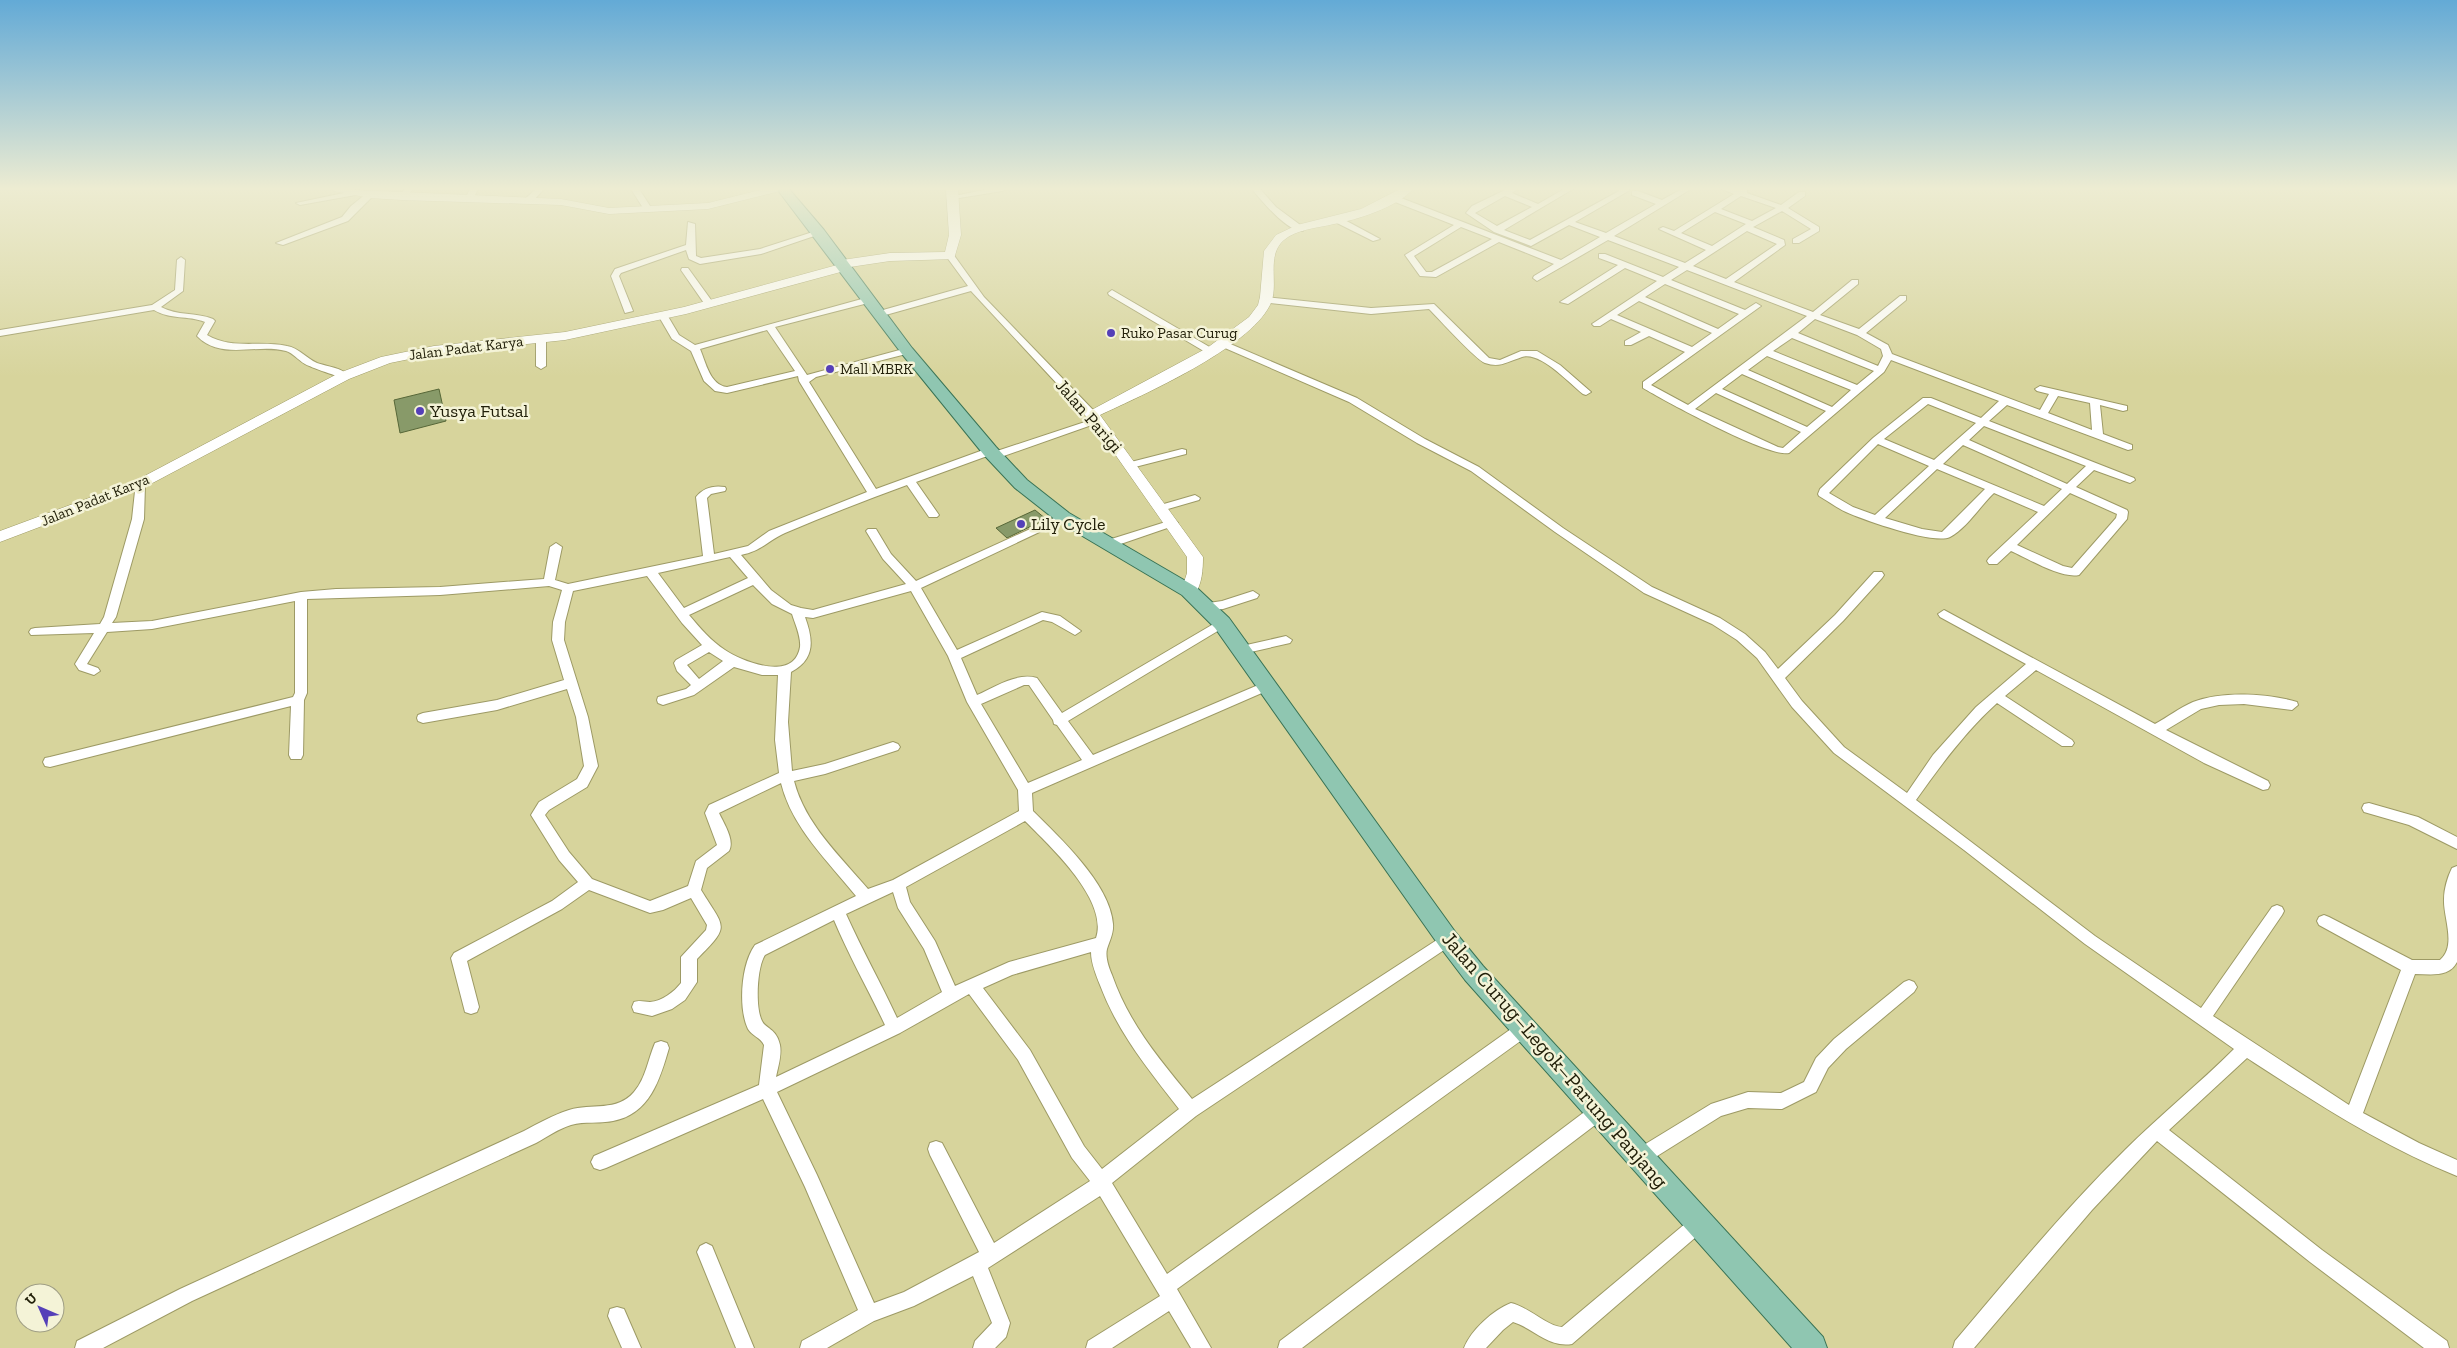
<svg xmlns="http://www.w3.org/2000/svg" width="2457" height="1348" viewBox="0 0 2457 1348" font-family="'Zilla Slab',serif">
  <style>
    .building { fill: #889a69; stroke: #576738 }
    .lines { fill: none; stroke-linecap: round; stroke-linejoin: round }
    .street-casing { stroke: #9d9a65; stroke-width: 2 }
    .secondary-casing { stroke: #9d9a65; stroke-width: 1 }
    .primary-casing { stroke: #397355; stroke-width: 2 }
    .street { fill: #fff; fill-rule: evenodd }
    .secondary { fill: #fff; fill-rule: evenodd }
    .primary { fill: #8fc6b1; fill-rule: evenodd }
    .poi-dot { fill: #5540b8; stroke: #f4f3d7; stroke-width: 2 }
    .labels { text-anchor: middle; stroke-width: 5; stroke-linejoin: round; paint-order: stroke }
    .far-poi-label { font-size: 15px; fill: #22200a; stroke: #f4f3d7; text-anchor: start }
    .far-street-label { font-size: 15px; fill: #22200a; stroke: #f4f3d7 }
    .poi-label { font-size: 18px; fill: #22200a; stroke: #f4f3d7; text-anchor: start }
    .street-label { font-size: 18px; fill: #22200a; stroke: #f4f3d7 }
    .near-street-label { font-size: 21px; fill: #22200a; stroke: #f4f3d7 }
  </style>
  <rect width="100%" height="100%" fill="#d7d49c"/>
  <path class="building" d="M 439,389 L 446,421 L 400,433 L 394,400 Z
    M 1035,510 L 1046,519 L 1007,538 L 996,528 Z"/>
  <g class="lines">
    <g class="street-casing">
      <path id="street" d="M 405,189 L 413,189 L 405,199 L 399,199 L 398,197 Z
        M 470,189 L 478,189 L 472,201 L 469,201 L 465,199 Z
        M 536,189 L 544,189 L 532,202 L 526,202 L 526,198 Z
        M 631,189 L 639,189 L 652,209 L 651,211 L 645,211 Z
        M 989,189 L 1006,189 L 1002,191 L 953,199 L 949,197 Z
        M 1252,189 L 1260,189 L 1276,207 L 1303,227 L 1303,231 C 1288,233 1261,200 1252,189 Z
        M 1507,189 L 1517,189 L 1512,193 L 1538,204 L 1564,189 L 1573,189 L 1504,230 L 1530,240 L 1619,191 L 1617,189 L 1630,190 L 1575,222 L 1606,233 L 1656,204 L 1632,195 L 1632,191 L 1638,191 L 1662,200 L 1682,189 L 1691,189 L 1614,236 L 1685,263 L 1706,250 L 1659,229 L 1663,227 L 1674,231 L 1734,194 L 1722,189 L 1747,189 L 1747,193 L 1781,205 L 1799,192 L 1805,192 L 1805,196 L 1788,208 L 1819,227 L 1819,231 L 1799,243 L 1793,243 L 1793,239 L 1811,229 L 1782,211 L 1755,226 L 1753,227 L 1784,240 L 1785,245 L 1734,282 L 1813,312 L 1852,280 L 1858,280 L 1858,284 L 1820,315 L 1859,329 L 1900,296 L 1906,296 L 1906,300 L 1866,333 L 1888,345 L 1892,354 L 2040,410 L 2049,394 L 2037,391 L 2035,389 L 2040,386 L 2127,406 L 2127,410 L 2123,411 L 2100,405 L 2103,434 L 2132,445 L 2132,449 L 2128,450 L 2007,405 L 1989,421 L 2134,478 L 2135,480 L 2130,483 L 2094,470 L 2076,487 L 2127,510 L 2128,512 L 2127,519 L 2079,575 C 2061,579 2027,558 2011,551 L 1997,564 L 1989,564 L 1987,561 L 1989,558 L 2038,512 L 1994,493 C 1980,506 1967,528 1950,537 C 1934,545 1864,520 1846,512 C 1837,508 1828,501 1819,496 L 1818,494 L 1820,489 L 1873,438 L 1923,398 L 1931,398 L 1981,418 L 1999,401 L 1891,360 L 1884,372 L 1789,453 C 1769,458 1665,401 1643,388 L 1643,382 L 1685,352 L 1649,336 L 1631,345 L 1625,345 L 1625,341 L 1641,332 L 1611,319 L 1600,326 L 1594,326 L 1592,324 L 1657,281 L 1625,268 L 1568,304 L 1560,302 L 1618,265 L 1599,258 L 1599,254 L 1605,254 L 1663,277 L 1679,267 L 1608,240 L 1537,281 L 1533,278 L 1534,276 L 1554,264 L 1499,242 L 1436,277 L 1420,276 L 1405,255 L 1454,225 L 1390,200 L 1390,196 L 1396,196 L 1561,260 L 1600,237 L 1569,225 L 1531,246 L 1494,232 L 1466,213 L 1472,206 ZM 1505,196 L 1532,207 L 1497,226 L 1475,213 ZM 1741,196 L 1776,208 L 1752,221 L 1721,209 ZM 1715,212 L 1746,224 L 1712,246 L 1681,233 ZM 1461,227 L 1492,239 L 1432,272 L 1426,272 L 1414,256 ZM 1747,231 L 1777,244 L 1726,279 L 1693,266 ZM 1687,270 L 1807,316 L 1688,405 L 1651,385 L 1761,306 L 1756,303 L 1745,310 L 1671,280 ZM 1665,284 L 1739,314 L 1718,329 L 1645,297 ZM 1639,301 L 1712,333 L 1692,347 L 1617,315 ZM 1815,319 L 1857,335 L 1881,349 L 1883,356 L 1878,366 L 1798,333 ZM 1792,338 L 1874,371 L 1857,385 L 1773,351 ZM 1767,356 L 1851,390 L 1832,407 L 1748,370 ZM 1742,374 L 1826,411 L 1807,427 L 1722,389 ZM 1716,393 L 1801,432 L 1783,448 L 1778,447 L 1695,409 ZM 2058,396 L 2090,403 L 2092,430 L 2048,413 ZM 1928,404 L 1976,423 L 1934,460 L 1884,439 ZM 1984,426 L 2086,466 L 2067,484 L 1969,440 ZM 1878,444 L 1929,466 L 1875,515 L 1853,507 L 1829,493 ZM 1963,445 L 2062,489 L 2044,506 L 1943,464 ZM 1937,469 L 1985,489 L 1942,532 L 1922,529 L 1885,518 ZM 2070,493 L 2117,514 L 2116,518 L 2072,568 L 2063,566 L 2017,545 Z
        M 358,190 L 362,192 L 361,194 L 300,205 L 296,203 Z
        M 367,193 L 374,195 L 348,221 L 283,245 L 276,243 L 342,217 L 351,206 Z
        M 1335,218 L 1341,218 L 1380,239 L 1373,241 L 1335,222 Z
        M 688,222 L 695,224 L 696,256 L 701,258 L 760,249 L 819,230 L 823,233 L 761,254 L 700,264 L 689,259 L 686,250 L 621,273 L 619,276 L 633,311 L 625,313 L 611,276 L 615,269 L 686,245 Z
        M 947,254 L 953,254 L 984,297 L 1095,412 L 1095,416 L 1087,416 L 971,291 L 882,316 L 876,316 L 876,312 L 968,286 L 946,256 Z
        M 181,257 L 185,260 L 183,291 L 161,307 C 177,316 196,312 213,319 L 215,321 L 207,335 C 233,350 259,340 287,346 C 299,348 306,358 317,363 C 328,367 341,367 349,376 L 347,378 C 343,379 310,367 305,364 C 298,360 293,353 286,351 C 257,343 221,361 197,336 L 205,322 C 188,315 170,320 154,310 L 0,336 L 0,330 L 152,305 L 175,290 L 177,260 Z
        M 682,268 L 688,268 L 714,304 L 712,306 L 706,306 L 681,270 Z
        M 1112,290 L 1213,349 L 1215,351 L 1210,354 L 1207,353 L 1109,295 L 1108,293 Z
        M 869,297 L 873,300 L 872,302 L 775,327 L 807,375 L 907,348 L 912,351 L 910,353 L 816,377 L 809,382 L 876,489 L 986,449 L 994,449 L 994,452 L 1094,419 L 1098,418 L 1103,421 L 998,458 L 990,458 L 990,455 L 916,482 L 939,515 L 937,517 L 929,517 L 907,485 C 866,500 825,516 785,533 C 767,541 762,551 741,555 L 771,590 L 791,605 L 801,608 L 813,610 L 906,584 L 883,559 L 866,531 L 868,529 L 876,529 L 891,554 L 916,581 L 1063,514 L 1067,515 L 1069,517 L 1067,519 L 921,588 L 957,650 L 1042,612 L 1060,616 L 1081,631 L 1075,635 L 1052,622 L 1043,620 L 961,658 L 977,695 C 995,687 1017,672 1037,678 L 1062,713 L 1222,619 L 1226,620 L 1228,623 L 1226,626 L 1068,721 L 1093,755 L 1263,683 L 1267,682 L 1273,686 L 1271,689 L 1032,793 L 1033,811 C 1060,838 1110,884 1113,924 C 1114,933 1109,942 1107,949 C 1105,957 1109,968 1112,975 C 1129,1024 1160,1060 1192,1099 L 1443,936 L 1448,934 L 1453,936 L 1455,940 L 1453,944 L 1196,1116 L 1112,1183 L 1167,1274 L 1518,1024 L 1524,1022 L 1530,1024 L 1532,1029 L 1530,1034 L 1177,1289 L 1211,1348 L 1191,1348 L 1169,1311 L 1112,1348 L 1086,1348 L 1088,1341 L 1160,1296 L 1100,1196 L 988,1268 L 1010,1323 L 1006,1337 L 995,1348 L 973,1348 L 975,1341 L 992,1323 L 973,1276 L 914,1306 L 874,1321 L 827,1348 L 800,1348 L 802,1341 L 858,1310 L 805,1187 L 763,1099 L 606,1168 L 600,1170 L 594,1168 L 591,1162 L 594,1156 L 759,1085 L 764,1045 C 760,1037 752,1036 748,1029 C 738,1008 741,964 755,945 L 856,896 C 828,861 792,828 781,783 L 779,784 L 719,813 C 724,824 735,840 729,851 L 707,868 L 701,890 C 725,929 731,925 697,959 L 697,982 L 685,1000 L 672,1009 L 652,1016 L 634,1012 L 632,1007 L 634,1002 C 641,1000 644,1002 650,1002 C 662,1001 674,992 681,983 L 681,957 L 706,930 L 707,925 L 691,898 L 663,910 L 650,913 L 589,890 L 562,909 L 467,961 L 479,1007 L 477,1012 L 471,1014 L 465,1012 L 451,958 L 454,953 L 552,901 L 578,882 L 559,860 L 531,815 L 539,802 L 577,779 L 584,766 L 576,717 L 567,689 L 497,710 L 423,723 L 418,721 L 417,718 L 418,715 L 423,713 L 497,700 L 564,680 L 552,640 L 553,622 L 562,590 L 549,586 L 440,595 L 307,599 L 307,693 L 304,700 L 303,755 L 301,759 L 291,759 L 289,755 L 291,706 L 50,767 L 45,766 L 43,762 L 45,758 L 50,757 L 293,697 L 295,693 L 295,601 L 152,629 L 107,632 L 87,664 L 98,668 L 100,671 L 94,675 L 79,670 L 75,664 L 94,633 L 31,635 L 29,632 L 31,629 L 35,628 L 100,624 L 104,617 L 132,519 L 136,482 L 144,482 L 145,484 L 144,519 L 116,617 L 112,623 L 152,621 L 301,592 L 336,589 L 440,587 L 544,579 L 550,547 L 556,543 L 562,547 L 555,580 L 568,584 L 703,556 L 696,497 C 703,488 713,485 725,487 L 726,489 L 725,491 L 711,494 L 707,498 L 714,554 L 748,546 L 769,531 L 867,492 L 799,381 L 798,376 L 727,393 L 715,391 L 704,381 L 691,351 L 672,339 L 658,315 L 666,313 L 679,335 L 695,345 ZM 767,330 L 795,371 L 727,387 C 710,385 706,363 700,349 ZM 730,557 L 748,578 L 684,608 L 658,573 ZM 647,576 L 682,623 L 702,645 L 676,660 L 674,663 L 677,671 L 691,685 L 686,689 L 658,697 L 657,700 L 658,703 L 663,705 L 694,695 L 734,667 L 762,675 L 778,675 L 775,740 L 779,773 L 709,805 L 705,813 L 717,845 L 696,861 L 688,886 L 650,901 L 592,879 L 569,852 L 545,815 L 549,810 L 587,787 L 598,766 L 588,717 L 564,640 L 565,622 L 573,591 ZM 753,585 L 772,604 L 792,614 C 795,624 801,636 800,647 C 794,683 741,661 725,650 C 711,641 700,628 689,615 ZM 911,591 L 948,656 L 967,702 L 1018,790 L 1019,811 L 893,880 L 868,889 C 840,856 805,824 794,781 L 825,774 L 898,750 L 900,747 L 898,744 L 893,742 L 825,764 L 792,771 L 788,722 L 791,672 C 816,659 813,639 805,617 L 813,618 ZM 709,652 L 723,661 L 699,679 L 687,665 ZM 1024,685 L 1029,685 L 1053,720 L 1054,724 L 1057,725 L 1082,760 L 1028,783 L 981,704 ZM 1025,821 C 1049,845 1109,900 1096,938 L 1009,962 L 955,986 L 935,941 L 910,902 L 906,887 ZM 893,892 L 898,908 L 924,949 L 942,992 L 897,1018 C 881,983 862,950 846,914 ZM 834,920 C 849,956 868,989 885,1025 L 776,1077 C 778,1067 782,1055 780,1045 C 777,1029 765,1028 762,1021 C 755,1007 757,967 765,955 ZM 1091,952 C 1091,963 1096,975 1100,985 C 1118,1033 1148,1069 1179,1109 L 1102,1169 L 1084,1146 L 1030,1050 L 983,988 L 1012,975 ZM 969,994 L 1018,1060 L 1072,1158 L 1090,1181 L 994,1243 L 942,1143 L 936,1141 L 930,1143 L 928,1149 L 930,1155 L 979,1252 L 904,1292 L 874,1303 L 817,1175 L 777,1092 L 900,1033 Z
        M 1265,297 L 1371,308 L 1434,304 L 1489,358 L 1500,360 L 1521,351 L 1537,351 L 1560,365 L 1591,392 L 1586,395 L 1583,394 C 1569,383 1540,351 1522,357 C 1507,362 1500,368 1485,363 C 1476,360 1438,318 1429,309 L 1371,314 L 1262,302 L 1261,300 Z
        M 541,336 L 546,339 L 546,366 L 541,369 L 536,366 L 536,339 Z
        M 1221,340 L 1357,398 L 1425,439 L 1479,467 L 1563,528 L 1652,587 L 1720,618 L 1745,634 L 1765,652 L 1778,669 L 1835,615 L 1874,572 L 1882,572 L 1884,575 L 1882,578 L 1843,621 L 1785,678 L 1802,701 L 1844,747 L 1907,793 L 1933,755 L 1976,707 L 2026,664 L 1940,617 L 1938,614 L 1944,610 L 2155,724 C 2168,717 2179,708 2193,702 C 2221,691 2267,693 2297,702 L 2298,705 L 2292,710 L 2244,704 L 2219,705 L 2201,709 L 2166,730 L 2268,781 L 2270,785 L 2268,789 L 2263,790 L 2204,763 L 2036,670 L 2005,696 L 2072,740 L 2074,743 L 2072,746 L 2062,746 L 1997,703 C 1966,731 1940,766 1916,800 L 2095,936 L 2201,1008 L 2272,907 L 2277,905 L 2282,907 L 2284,911 L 2282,915 L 2213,1016 L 2349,1105 L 2401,970 L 2319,925 L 2317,921 L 2319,917 L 2324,915 L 2329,917 L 2412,960 L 2440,960 C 2457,946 2443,917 2444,899 C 2444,889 2448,876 2452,868 L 2457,866 L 2457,962 C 2449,978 2430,974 2415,974 L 2363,1113 L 2419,1143 L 2457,1160 L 2457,1176 C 2382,1146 2315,1102 2247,1058 L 2169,1130 L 2322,1250 L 2447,1341 L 2449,1348 L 2424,1348 L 2310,1262 L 2157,1141 L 2092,1210 L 1974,1348 L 1953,1348 L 1955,1341 C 2010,1276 2064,1210 2125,1150 C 2160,1115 2199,1084 2234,1049 L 2085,944 L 1964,850 L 1834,753 L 1792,707 L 1757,658 L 1737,640 L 1712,624 L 1644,593 L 1555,532 L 1471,471 L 1417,443 L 1349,402 L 1218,345 L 1216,343 Z
        M 1182,449 L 1186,450 L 1186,454 L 1131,468 L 1126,465 L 1127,463 Z
        M 1195,495 L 1200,498 L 1199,500 L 1161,511 L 1156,508 L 1157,506 Z
        M 1172,520 L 1176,521 L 1178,523 L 1176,525 L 1109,548 L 1103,544 L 1105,541 Z
        M 1253,591 L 1259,595 L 1257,598 L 1223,609 L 1206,611 L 1200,607 L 1202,604 L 1222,601 Z
        M 1286,636 L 1292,640 L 1290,643 L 1242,654 L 1236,650 L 1242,646 Z
        M 2369,803 L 2418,817 L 2457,837 L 2457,849 L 2409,825 L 2364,812 L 2362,808 L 2364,804 Z
        M 1909,980 L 1914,982 L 1917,987 L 1914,992 L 1846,1049 L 1828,1068 L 1816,1092 L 1782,1109 L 1748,1108 L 1721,1116 L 1646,1163 L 1640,1165 L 1634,1163 L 1631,1157 L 1634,1151 L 1711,1104 L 1748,1092 L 1781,1093 L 1804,1082 L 1816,1058 L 1834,1039 L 1904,982 Z
        M 661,1041 L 667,1043 L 669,1048 C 660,1079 650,1114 613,1121 C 599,1124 585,1121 571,1125 C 558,1129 547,1137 536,1143 L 192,1301 L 103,1348 L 75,1348 L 77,1341 L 180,1289 L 524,1131 C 539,1123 553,1115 569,1110 C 592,1103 617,1112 634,1092 C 646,1078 648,1059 655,1043 Z
        M 1597,1105 L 1603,1107 L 1605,1113 L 1603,1119 L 1302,1348 L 1278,1348 L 1280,1341 L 1591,1107 Z
        M 1698,1215 L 1704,1218 L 1707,1224 L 1704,1230 L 1572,1344 C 1548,1348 1533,1328 1513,1322 L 1503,1330 L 1486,1348 L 1464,1348 C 1471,1330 1493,1310 1511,1303 C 1529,1307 1548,1327 1562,1327 L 1692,1218 Z
        M 706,1243 L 712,1246 L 754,1348 L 736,1348 L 697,1252 L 700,1246 Z
        M 617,1307 L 624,1309 L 641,1348 L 622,1348 L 608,1316 L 610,1309 Z"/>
    </g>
    <g class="secondary-casing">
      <path id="secondary" d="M 332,189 L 561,199 L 609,208 L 708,203 L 764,189 L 782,189 L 780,191 L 708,209 L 609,214 L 561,205 L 402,200 L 370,198 L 334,191 Z
        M 946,189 L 958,189 L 961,235 L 954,259 L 890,261 L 850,267 L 848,270 L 686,314 L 565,340 L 434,354 L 390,363 L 349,379 L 145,487 L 0,542 L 0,531 L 135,481 L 339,373 L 381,357 L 434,346 L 565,332 L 684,307 L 837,265 L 838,261 L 842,260 L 890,253 L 945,252 L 949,235 Z
        M 1400,189 L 1413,189 C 1398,207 1356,220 1334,224 C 1317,228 1297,229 1284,240 C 1265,256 1280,286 1270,305 C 1249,348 1143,395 1100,415 L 1203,557 C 1203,570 1202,583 1195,595 L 1183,595 L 1181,591 L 1187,573 L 1187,557 L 1103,437 L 1084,414 L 1207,348 L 1249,317 L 1258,305 L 1260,297 L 1264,251 L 1276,235 L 1297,225 L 1361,209 Z"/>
    </g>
    <g class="primary-casing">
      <path id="primary" d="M 777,189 L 789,189 L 824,230 L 912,348 L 996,447 L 1027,480 L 1069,513 L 1196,587 L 1229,618 L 1456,933 L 1483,966 L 1823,1337 L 1827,1348 L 1792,1348 L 1465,980 L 1440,947 L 1215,628 L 1182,595 L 1057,521 L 1015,488 L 984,455 L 902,354 Z"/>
    </g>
    <use href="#street" class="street"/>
    <use href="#secondary" class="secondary"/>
    <use href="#primary" class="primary"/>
  </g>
  <linearGradient id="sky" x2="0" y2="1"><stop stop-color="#63aad6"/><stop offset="0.5" stop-color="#edecd2"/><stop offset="1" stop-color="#edecd2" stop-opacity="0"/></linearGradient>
  <rect width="2457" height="377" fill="url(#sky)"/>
  <g class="poi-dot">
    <circle cx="1111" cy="333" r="5"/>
    <circle cx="830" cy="369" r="5"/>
    <circle cx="420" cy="411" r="5"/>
    <circle cx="1021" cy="524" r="5"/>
  </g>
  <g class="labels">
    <g class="far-poi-label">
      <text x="1121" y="338">Ruko Pasar Curug</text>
      <text x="840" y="374">Mall MBRK</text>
    </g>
    <g class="far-street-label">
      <text transform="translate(466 348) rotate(-7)" y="5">Jalan Padat Karya</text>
      <text transform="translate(95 500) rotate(-22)" y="5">Jalan Padat Karya</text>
    </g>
    <g class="poi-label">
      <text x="430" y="417">Yusya Futsal</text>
      <text x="1031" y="530">Lily Cycle</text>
    </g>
    <g class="street-label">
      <text transform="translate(1089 416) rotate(49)" y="6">Jalan Parigi</text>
    </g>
    <g class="near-street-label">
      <text transform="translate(1555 1060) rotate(49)" y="7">Jalan Curug–Legok–Parung Panjang</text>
    </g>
  </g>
  <g transform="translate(40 1308) rotate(315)"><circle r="24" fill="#f4f3d7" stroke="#a09f85"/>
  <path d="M0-4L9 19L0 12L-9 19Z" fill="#5540b8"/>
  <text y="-8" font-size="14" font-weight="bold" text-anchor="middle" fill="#22200a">U</text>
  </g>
</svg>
